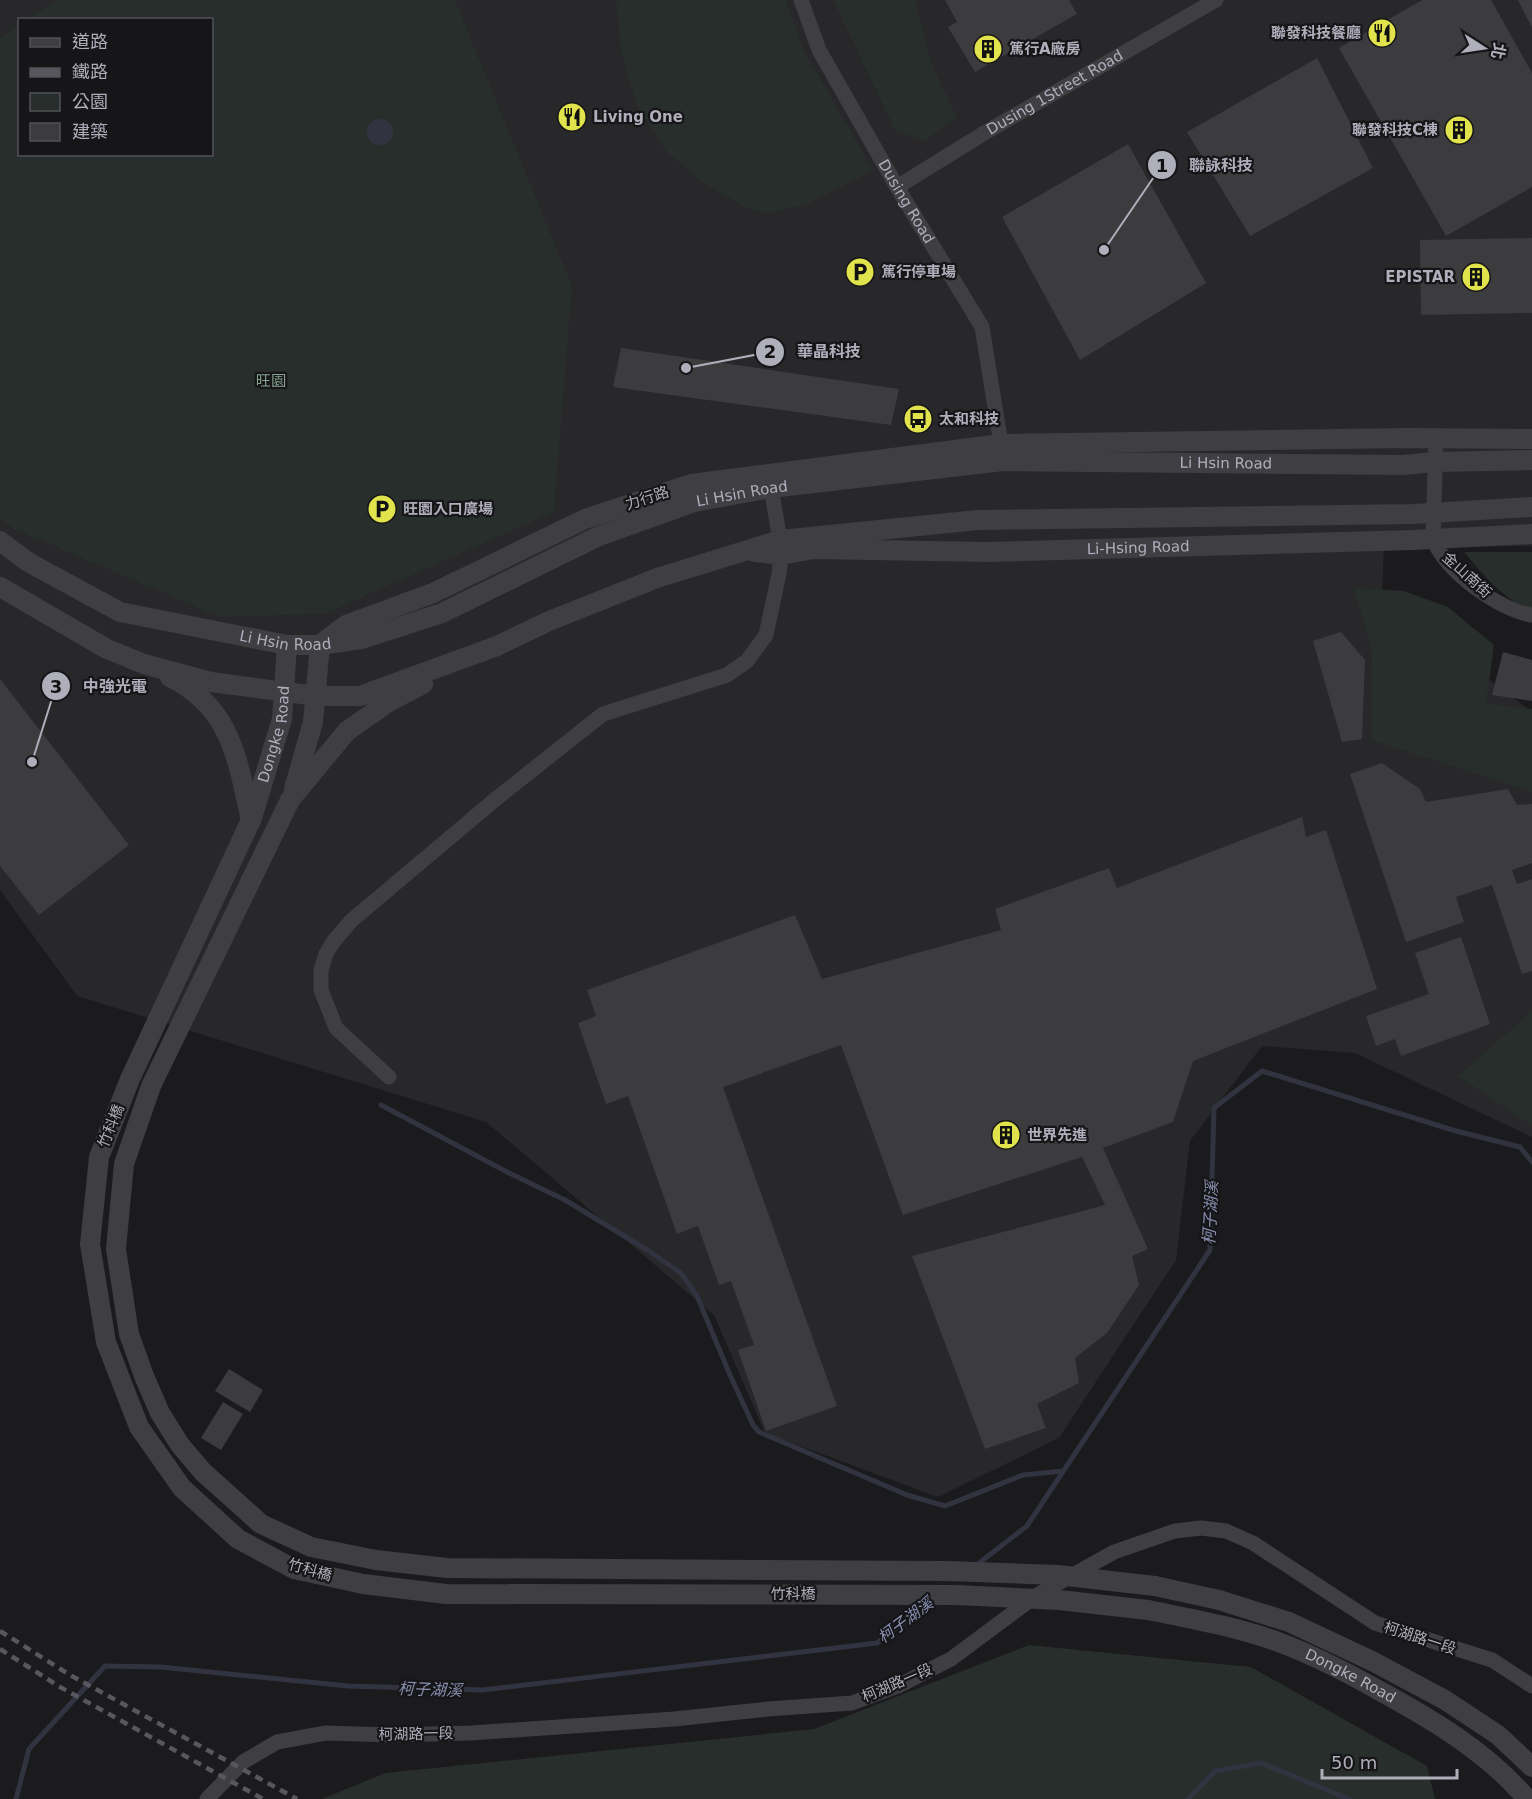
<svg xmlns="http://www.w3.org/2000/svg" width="1532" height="1799" viewBox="0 0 1532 1799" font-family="'DejaVu Sans','Noto Sans TC',sans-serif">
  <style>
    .built { fill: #282729; fill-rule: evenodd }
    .green { fill: #272e2b }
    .water { fill: #313440 }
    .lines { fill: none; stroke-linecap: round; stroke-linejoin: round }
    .stream { stroke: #313440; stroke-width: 5 }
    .building { fill: #3c3b3e }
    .minor { stroke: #3f3e43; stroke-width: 15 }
    .tertiary { stroke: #3f3e43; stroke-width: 20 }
    .rail { stroke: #58575e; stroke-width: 4.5; stroke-dasharray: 8 6; stroke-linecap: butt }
    .tertiary-bridge { stroke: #3f3e43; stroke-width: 20 }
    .labels { text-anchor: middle; stroke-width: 4.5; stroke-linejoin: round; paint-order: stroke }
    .poi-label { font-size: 15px; font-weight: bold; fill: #afaebb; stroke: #161517; text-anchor: start }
    .street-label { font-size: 15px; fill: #afaebb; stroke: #161517 }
    .park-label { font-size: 15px; fill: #87a493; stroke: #161517 }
    .water-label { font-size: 16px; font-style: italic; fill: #8990b2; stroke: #161517 }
    .leader { fill: none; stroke: #afaebb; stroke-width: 2 }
    .callout-dot { fill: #afaebb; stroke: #161517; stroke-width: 2 }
    .mark-label { font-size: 18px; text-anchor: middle; font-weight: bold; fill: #111 }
    .callout-label { font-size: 16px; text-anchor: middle; font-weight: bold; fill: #afaebb; stroke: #161517; stroke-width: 4.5; stroke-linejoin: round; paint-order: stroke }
  </style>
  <rect width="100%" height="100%" fill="#1b1a1c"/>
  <path class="built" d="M 0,0 L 1532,0 L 1532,546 L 1384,548 L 1382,598 L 1532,712 L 1532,1137 L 1355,1053 L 1262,1046 L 1190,1141 L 1176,1260 L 1059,1438 L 938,1497 L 765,1433 L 714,1315 L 486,1122 L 77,996 L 0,890 ZM 20,20 L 212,20 L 212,154 L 20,154 Z"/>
  <path class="green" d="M 56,0 L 455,0 L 572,286 L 554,512 L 325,614 L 220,617 L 12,528 L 0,519 L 0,38 L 19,25 L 20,154 L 212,154 L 212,20 L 28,19 Z
    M 616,0 L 786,0 L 804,51 L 874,171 L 805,205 L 767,213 L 747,208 L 703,183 L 666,151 L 636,104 L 621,51 Z
    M 833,0 L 915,0 L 931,62 L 957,117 L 924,141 L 895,130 Z
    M 1464,552 L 1532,552 L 1532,608 C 1509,607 1478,569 1464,552 Z
    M 1354,588 L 1404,591 L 1448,607 L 1494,645 L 1486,703 L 1532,709 L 1532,792 L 1371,740 L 1372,652 Z
    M 1532,1011 L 1532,1126 L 1458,1076 Z
    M 1029,1645 L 1251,1667 L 1427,1766 L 1435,1799 L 322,1799 L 385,1773 L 814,1729 Z"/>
  <path class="water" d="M367 132a13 13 0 1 1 26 0a13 13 0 1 1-26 0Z"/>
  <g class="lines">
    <path class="stream" d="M 381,1105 L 509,1173 L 565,1200 L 649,1251 L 681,1273 L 697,1296 L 730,1375 L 753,1425 L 759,1432 L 907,1495 L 945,1506 L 1023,1475 L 1063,1471
      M 974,1567 L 1027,1526 L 1210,1250 L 1214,1108 L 1262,1071 L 1456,1131 L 1520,1147 L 1532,1162
      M 16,1799 L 29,1749 L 105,1666 L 161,1667 L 348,1686 L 482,1690 L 877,1643 L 932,1600
      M 1188,1799 L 1215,1771 L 1261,1763 L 1349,1799"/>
  </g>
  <path class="building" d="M 945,0 L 1069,0 L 1077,14 L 975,72 L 948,27 L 957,22 Z
    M 1422,0 L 1491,0 L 1532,73 L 1532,187 L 1446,236 L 1339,48 Z
    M 1518,0 L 1532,0 L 1532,27 L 1528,20 Z
    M 1317,58 L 1373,168 L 1250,236 L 1187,132 Z
    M 1128,144 L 1206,283 L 1080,360 L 1002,217 Z
    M 1532,238 L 1532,313 L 1421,315 L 1420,240 Z
    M 621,348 L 899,389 L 891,425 L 613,387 Z
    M 1341,632 L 1365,660 L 1362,739 L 1342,742 L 1313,641 Z
    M 1503,652 L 1532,660 L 1532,701 L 1492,695 Z
    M 0,679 L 129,845 L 39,915 L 0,866 Z
    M 1382,763 L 1420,789 L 1426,802 L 1508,789 L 1517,805 L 1532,804 L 1532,863 L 1512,870 L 1517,884 L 1532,879 L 1532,971 L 1522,974 L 1492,885 L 1456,897 L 1464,922 L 1406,942 L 1350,774 Z
    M 1302,817 L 1306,837 L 1326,830 L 1377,989 L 1193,1061 L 1173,1122 L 1103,1148 L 1148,1249 L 1132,1256 L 1139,1285 L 1107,1333 L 1075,1358 L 1079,1383 L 1037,1404 L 1046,1428 L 985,1449 L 912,1256 L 1105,1205 L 1082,1157 L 903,1215 L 841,1045 L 723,1087 L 837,1406 L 766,1431 L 738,1350 L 754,1345 L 731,1281 L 719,1285 L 698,1226 L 677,1234 L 628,1096 L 606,1104 L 578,1023 L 596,1016 L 587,990 L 795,915 L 822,979 L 1001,930 L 995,909 L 1109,868 L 1117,888 Z
    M 1461,937 L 1490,1024 L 1401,1056 L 1395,1039 L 1376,1046 L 1366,1016 L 1429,994 L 1415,953 Z
    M 229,1369 L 263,1390 L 250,1412 L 215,1391 Z
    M 223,1402 L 243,1414 L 221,1450 L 201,1438 Z"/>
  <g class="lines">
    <g class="minor">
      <path id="s1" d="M 801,0 L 819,50 L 897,187 L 982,327 L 1001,444"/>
      <path id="s2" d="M 897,187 L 986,132 L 1216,0"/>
      <path d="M 1436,439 L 1433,538 C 1442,569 1500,611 1532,615"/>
      <path d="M 389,1077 L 336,1028 L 321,990 L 321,970 L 326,954 L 333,942 L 352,920 L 497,798 L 603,714 L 727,675 L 747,661 L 766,635 L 779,574 L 781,555 L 780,540 L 771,488 L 767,478"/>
      <path d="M 207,1799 L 243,1762 L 277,1742 L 326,1733 L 391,1735 L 471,1733 L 674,1719 L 768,1709 L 852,1703 L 898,1686 L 951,1659 L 1037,1595 L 1114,1552 L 1175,1531 L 1201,1528 L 1226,1531 L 1253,1543 L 1375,1623 L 1492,1660 L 1532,1686"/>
    </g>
    <g class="tertiary">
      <path id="s3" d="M 0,541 L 28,562 L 120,612 L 287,645 L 320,645 L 362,639 L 442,613 L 599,536 L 694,502 L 771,488 L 1003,461 L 1403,465 L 1435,462 L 1532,460"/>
      <path id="s4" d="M 755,552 L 781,555 L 813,549 L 988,552 L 1413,540 L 1532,534"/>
      <path d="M 0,587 L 107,649 L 144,664 L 211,682 L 316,696 L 360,696 L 497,646 L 549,621 L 657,578 L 780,540 L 978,520 L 1413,514 L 1532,507"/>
      <path d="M 322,643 L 346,625 L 433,593 L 585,519 L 691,484 L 1001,444 L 1408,438 L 1532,439"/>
      <path d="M 170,677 C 232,708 237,759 251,820"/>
      <path d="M 294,789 L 313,722 L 320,645"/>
      <path d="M 290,800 L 347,731 L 390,701 L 423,684"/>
      <path id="s5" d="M 252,818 L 282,719 L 287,645"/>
      <path d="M 1155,1586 L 1219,1600 L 1289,1622 L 1372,1661 L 1445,1700 L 1498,1735 L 1532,1767"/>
      <path id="s6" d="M 1148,1610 C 1192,1619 1238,1627 1281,1643 C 1315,1656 1348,1673 1380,1691 C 1433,1720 1487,1752 1527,1799"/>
    </g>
    <path class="rail" d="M 0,1631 L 70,1675 L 297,1799
      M 0,1649 L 60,1687 L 263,1799"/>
    <path class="tertiary-bridge" d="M 290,800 L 151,1086 L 124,1164 L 116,1249 L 129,1334 L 144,1376 L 160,1413 L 180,1445 L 203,1472 L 261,1524 L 311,1547 L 376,1560 L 447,1568 L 948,1571 L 1058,1575 L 1155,1586
      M 251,820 L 130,1079 L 99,1157 L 90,1244 L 106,1342 L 139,1427 L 182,1488 L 238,1539 L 294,1569 L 363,1584 L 446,1594 L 956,1595 L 1059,1600 L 1148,1610"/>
  </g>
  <defs>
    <g id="restaurant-disc" transform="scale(1.5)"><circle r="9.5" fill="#e1e34c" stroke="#161517"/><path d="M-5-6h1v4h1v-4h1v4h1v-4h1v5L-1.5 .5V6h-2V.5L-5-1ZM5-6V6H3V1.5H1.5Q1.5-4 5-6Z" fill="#111"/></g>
    <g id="building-disc" transform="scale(1.5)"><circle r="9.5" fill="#e1e34c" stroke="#161517"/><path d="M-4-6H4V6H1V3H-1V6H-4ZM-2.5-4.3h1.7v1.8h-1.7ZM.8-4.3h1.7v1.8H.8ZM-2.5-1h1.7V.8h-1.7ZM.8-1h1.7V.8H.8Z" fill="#111"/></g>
    <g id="parking-disc" transform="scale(1.5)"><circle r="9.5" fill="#e1e34c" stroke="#161517"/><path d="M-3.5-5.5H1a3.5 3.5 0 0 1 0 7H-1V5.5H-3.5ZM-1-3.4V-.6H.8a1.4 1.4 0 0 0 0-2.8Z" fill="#111"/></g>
    <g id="bus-disc" transform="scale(1.5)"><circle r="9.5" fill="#e1e34c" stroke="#161517"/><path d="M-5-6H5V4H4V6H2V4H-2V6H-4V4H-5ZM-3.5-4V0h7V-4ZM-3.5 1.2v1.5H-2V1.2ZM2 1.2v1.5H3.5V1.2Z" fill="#111"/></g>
  </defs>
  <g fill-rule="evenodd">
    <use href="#restaurant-disc" x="1382" y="33"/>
    <use href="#building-disc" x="988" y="49"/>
    <use href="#restaurant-disc" x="572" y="117"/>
    <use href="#building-disc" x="1459" y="130"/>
    <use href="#parking-disc" x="860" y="272"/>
    <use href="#building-disc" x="1476" y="277"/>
    <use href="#bus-disc" x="918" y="419"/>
    <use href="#parking-disc" x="382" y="509"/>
    <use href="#building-disc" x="1006" y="1135"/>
  </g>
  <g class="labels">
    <g class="poi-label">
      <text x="1361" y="38" text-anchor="end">聯發科技餐廳</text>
      <text x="1009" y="54">篤行A廠房</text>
      <text x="593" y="122">Living One</text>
      <text x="1438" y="135" text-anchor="end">聯發科技C棟</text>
      <text x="881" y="277">篤行停車場</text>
      <text x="1455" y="282" text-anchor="end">EPISTAR</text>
      <text x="939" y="424">太和科技</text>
      <text x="403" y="514">旺園入口廣場</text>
      <text x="1027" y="1140">世界先進</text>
    </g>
    <g class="street-label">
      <text dy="5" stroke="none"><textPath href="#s2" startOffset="184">Dusing 1Street Road</textPath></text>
      <text dy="5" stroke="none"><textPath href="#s1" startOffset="228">Dusing Road</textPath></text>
      <text dy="5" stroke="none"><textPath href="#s3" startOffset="1280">Li Hsin Road</textPath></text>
      <text dy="5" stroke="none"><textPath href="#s3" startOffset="794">Li Hsin Road</textPath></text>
      <text transform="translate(647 498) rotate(-18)" y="5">力行路</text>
      <text dy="5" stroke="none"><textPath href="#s4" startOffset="384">Li-Hsing Road</textPath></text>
      <text transform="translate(1467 575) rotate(42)" y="5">金山南街</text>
      <text dy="5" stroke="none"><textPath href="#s3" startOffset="308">Li Hsin Road</textPath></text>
      <text dy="5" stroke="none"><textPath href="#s5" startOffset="87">Dongke Road</textPath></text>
      <text transform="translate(111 1126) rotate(-68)" y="5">竹科橋</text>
      <text transform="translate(310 1570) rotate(16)" y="5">竹科橋</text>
      <text x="793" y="1599">竹科橋</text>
      <text transform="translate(1420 1638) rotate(18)" y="5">柯湖路一段</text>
      <text dy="5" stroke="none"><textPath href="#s6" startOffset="214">Dongke Road</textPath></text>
      <text transform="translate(897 1683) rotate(-23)" y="5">柯湖路一段</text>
      <text transform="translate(416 1734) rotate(-1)" y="5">柯湖路一段</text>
    </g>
    <g class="park-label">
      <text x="271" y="386">旺園</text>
    </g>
    <g class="water-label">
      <text transform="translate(1210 1213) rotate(-87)" y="6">柯子湖溪</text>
      <text transform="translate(905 1620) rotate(-37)" y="6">柯子湖溪</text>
      <text transform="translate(430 1689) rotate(2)" y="6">柯子湖溪</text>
    </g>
  </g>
  <path class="leader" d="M1104 250L1162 165M686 368L770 352M32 762L56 686"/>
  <g class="callout-dot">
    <circle cx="1104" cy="250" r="6"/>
    <circle cx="686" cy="368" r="6"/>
    <circle cx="32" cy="762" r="6"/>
    <circle cx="1162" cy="165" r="15"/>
    <circle cx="770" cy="352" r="15"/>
    <circle cx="56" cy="686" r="15"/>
  </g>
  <g class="mark-label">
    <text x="1162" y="172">1</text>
    <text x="770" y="358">2</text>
    <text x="56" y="693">3</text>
  </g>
  <g class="callout-label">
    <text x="1221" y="171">聯詠科技</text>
    <text x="829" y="357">華晶科技</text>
    <text x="115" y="692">中強光電</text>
  </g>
  <rect x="18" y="18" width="195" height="138" fill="#161517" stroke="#535259" stroke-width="1.5"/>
  <rect x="30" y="38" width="30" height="9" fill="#3f3e43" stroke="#535259" stroke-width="1.5"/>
  <text x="72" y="48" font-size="18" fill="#afaebb">道路</text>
  <rect x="30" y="68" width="30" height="9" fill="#58575e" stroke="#535259" stroke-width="1.5"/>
  <text x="72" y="78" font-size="18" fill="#afaebb">鐵路</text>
  <rect x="30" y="93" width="30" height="18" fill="#272e2b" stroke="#535259" stroke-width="1.5"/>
  <text x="72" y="108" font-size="18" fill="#afaebb">公園</text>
  <rect x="30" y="123" width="30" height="18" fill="#3c3b3e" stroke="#535259" stroke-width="1.5"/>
  <text x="72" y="138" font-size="18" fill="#afaebb">建築</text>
  <g transform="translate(1484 48) rotate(102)" stroke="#161517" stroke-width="4.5" paint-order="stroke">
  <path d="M0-4.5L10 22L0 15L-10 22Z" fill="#afaebb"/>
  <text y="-9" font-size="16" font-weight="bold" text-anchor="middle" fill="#afaebb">北</text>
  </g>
  <path d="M1322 1769v9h135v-9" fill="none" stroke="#afaebb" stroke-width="3"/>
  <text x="1331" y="1769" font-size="18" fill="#afaebb" stroke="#161517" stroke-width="4.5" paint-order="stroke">50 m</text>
</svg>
